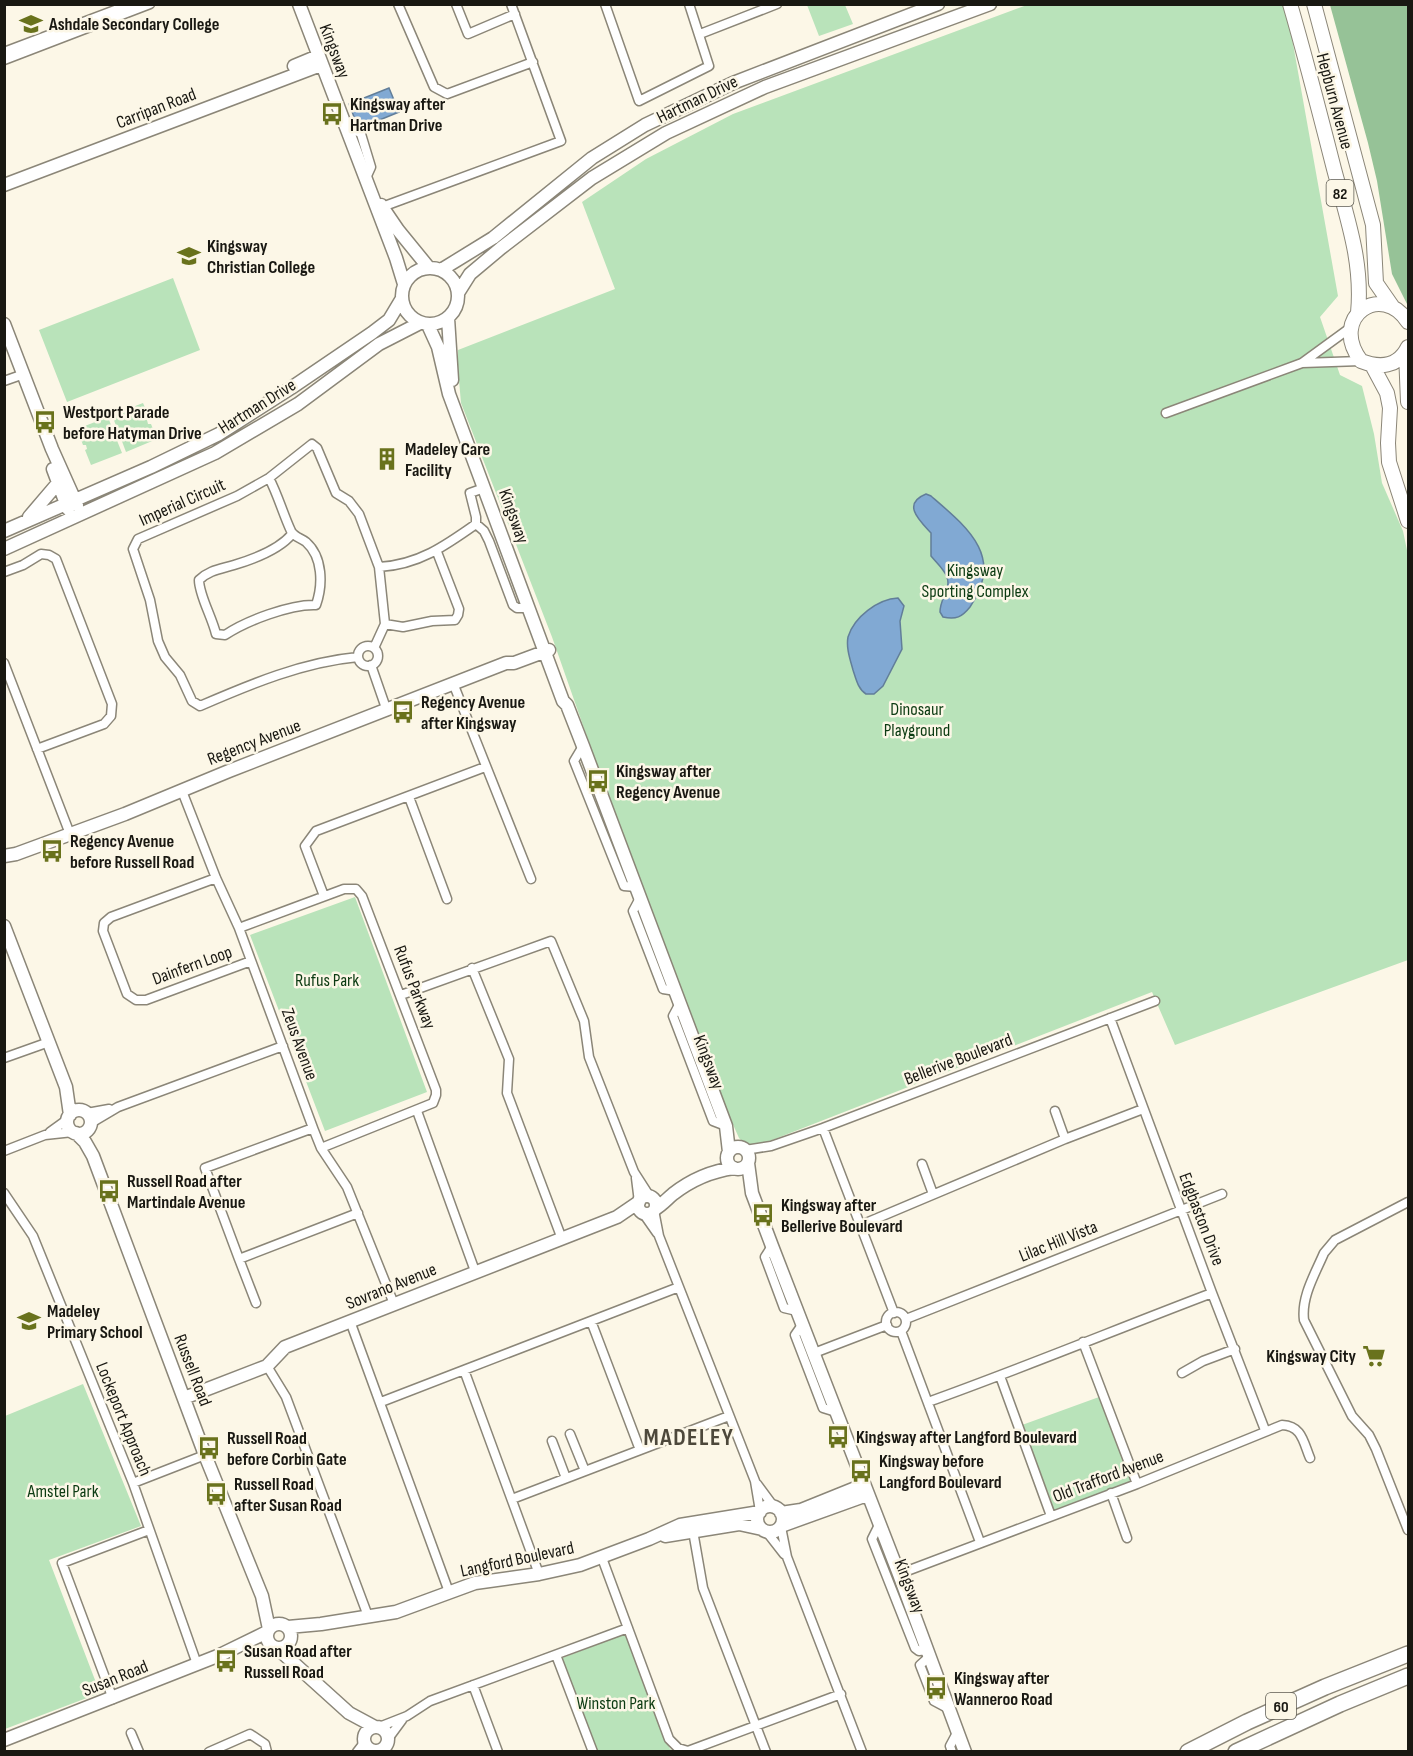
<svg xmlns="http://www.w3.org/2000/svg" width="1413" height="1756" viewBox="0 0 1413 1756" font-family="'Sofia Sans Condensed',sans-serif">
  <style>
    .green { fill: #b9e3ba }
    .forest { fill: #96c297 }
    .water { fill: #81a9d3; stroke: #627e99; stroke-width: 1.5 }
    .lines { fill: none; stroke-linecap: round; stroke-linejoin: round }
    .street-casing { stroke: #8b8678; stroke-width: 11 }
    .secondary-casing { stroke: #8b8678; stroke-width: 15 }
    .primary-casing { stroke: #8b8678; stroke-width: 16 }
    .highway-casing { stroke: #8b8678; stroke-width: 18 }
    .street { stroke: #fff; stroke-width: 8 }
    .secondary { stroke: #fff; stroke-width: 12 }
    .primary { stroke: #fff; stroke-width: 14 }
    .highway { stroke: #fff; stroke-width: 15 }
    .labels { text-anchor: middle; stroke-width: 5; stroke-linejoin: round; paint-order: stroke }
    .shield { fill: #fcf7e7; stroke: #5d5b52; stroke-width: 1.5 }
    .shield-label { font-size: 16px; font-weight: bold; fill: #191812 }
    .poi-label { font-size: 18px; font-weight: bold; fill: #191812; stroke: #fcf7e7; text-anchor: start }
    .street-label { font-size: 18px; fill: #191812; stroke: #fcf7e7 }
    .park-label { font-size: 18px; fill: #0c3b12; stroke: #fcf7e7 }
    .district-label { font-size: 24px; font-weight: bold; letter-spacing: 1.5px; fill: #4d483b; stroke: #fcf7e7 }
  </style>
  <rect width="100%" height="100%" fill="#fcf7e7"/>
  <path class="green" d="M 807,5 L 845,5 L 853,24 L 819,36 Z
    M 1027,5 L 1283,5 L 1290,27 L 1338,296 L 1320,317 L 1340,375 L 1362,386 L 1374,434 L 1382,483 L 1403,531 L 1408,555 L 1408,960 L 1175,1045 L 1152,992 L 749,1149 L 739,1138 L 731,1120 L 612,808 L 552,637 L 461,403 L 458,369 L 458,350 L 615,289 L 582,202 L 646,159 L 733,114 Z
    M 173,278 L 200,350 L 67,402 L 39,330 Z
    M 143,403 L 150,419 L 147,420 L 148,424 L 151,424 L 157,439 L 126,452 L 120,436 L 123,435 L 121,430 L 118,431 L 112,415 Z
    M 108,417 L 114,433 L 111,434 L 113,438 L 116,438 L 122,453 L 91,465 L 85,450 L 87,449 L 86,445 L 83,445 L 77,429 Z
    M 355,897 L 427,1092 L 325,1131 L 250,935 Z
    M 83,1384 L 141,1526 L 49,1560 L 100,1693 L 5,1729 L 5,1416 Z
    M 1099,1397 L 1132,1481 L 1053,1511 L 1022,1425 Z
    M 625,1634 L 670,1749 L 674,1751 L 597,1751 L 562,1658 Z"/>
  <path class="forest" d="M 1330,5 L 1408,5 L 1408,306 L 1392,274 L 1377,181 L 1368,143 Z"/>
  <path class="water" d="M 389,88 L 399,112 L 365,126 L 356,122 L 349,104 Z
    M 926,494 L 931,496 C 968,528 1005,557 970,607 C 962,617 956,620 943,617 L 940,612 C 940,605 942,601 945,594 C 954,577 941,568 931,556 L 931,533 C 920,521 901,504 926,494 Z
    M 898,598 L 904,606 L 900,621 L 902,649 L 883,686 L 874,694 L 866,694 C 858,689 856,679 853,670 C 850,659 846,648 848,637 C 854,617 878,599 898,598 Z"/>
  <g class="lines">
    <g class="street-casing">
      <path id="street" d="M 398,4 L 434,87 L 447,94 L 533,62
        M 456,4 L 468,34 L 515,14
        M 605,4 L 639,101 L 709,66 L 689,4
        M 700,34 L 777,4
        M 4,52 L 131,4
        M 4,60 L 150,4
        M 348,133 L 357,131 L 361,134 L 371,167 L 366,178
        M 382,207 L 561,141 L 511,4
        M 1302,363 L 1361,361
        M 4,381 L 24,374
        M 1166,413 L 1302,363 L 1350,328
        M 269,478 C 278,495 283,514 291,531 C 294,537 301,538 306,542 C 323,557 323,585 316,605 C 290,604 246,621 225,635 L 216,634 C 212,617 199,595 199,580 C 209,570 221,569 234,565 C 254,559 279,550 292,534
        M 484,488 L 470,493 L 476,517 L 476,524 L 484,531 L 489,541 L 513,605 L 517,608 L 527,608
        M 379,567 C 418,565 445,546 476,524
        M 4,572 L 23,565 L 41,554 L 49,555 L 56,559 L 112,704 L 111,716 L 104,724 L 37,749
        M 385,624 L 403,627 L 432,621 L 455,620 L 458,615 L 459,609 L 437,552
        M358 656a10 10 0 1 1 20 0a10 10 0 1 1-20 0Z
        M 358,657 C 303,662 251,684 200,706 L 192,701 L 180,675 L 165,657 L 158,641 L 150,600 L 133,549 L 138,539 L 237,496 L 269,478 L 312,444 L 317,448 L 336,493 L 349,501 L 359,514 L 379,567 L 385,624 L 374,648
        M 4,663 L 70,834
        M 371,665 L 387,711
        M 453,683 L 531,879
        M 583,746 L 574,761 L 624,886 L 636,887
        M 182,791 L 216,878 L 239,928 L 313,1128 L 321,1148 L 347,1187 L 394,1304
        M 409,797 L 447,899
        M 216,878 L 111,917 L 104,923 L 103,931 L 127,994 L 136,1000 L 146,1000 L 251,961
        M 324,896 L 305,846 L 316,831 L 485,767
        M 640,898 L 633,911 L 663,989 L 676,991
        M 239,928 L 344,889 L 356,889 L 362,896 L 436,1090 L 436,1095 L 433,1103 L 321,1148
        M 472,968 L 509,1059 L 507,1093 L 562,1239
        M 401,995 L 551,941 L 584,1021 L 589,1057 L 634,1172 L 650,1197
        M 680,1003 L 673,1016 L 713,1121 L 726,1126
        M 1110,1018 L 1212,1293 L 1265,1430
        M 4,1058 L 49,1042
        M 417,1111 L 475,1271
        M 1055,1111 L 1065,1139
        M 87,1113 L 109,1109
        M 91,1123 L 118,1107 L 283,1046
        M 313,1128 L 205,1168 L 239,1259 L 358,1213
        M 823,1128 L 894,1313
        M 50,1132 L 68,1119
        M 745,1150 L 771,1146 L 823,1128 L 1155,1001
        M 4,1151 L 45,1135 L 73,1132
        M 922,1164 L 933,1194
        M 636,1178 L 639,1202
        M 4,1193 L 33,1236 L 133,1483 L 197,1664
        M 1408,1202 L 1335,1240 L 1324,1253 C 1315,1274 1301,1297 1304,1320 L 1352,1416 L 1369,1435 L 1376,1449 L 1408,1530
        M 654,1210 L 659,1236 L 755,1481 L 760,1511
        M 643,1213 L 657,1233
        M 861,1225 L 1065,1139 L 1143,1109
        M 772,1246 L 765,1257 L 784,1308 L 797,1311
        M 239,1259 L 256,1303
        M886 1322a10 10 0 1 1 20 0a10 10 0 1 1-20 0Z
        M 906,1319 L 1222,1194
        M 350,1321 L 449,1592
        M 591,1321 L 640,1450
        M 802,1325 L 795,1335 L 823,1408 L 836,1412
        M 901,1331 L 980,1542
        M 1083,1342 L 1137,1484
        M 814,1353 L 887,1325
        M 267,1366 L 286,1397 L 368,1616
        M 464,1370 L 539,1574
        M 1182,1373 L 1203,1361 L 1235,1349
        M 1000,1376 L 1051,1516
        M 381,1402 L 679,1287
        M 928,1402 C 1023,1368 1117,1329 1212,1293
        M 570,1434 L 585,1471
        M 552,1441 L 566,1478
        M 133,1483 L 205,1455
        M 757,1484 L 774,1507
        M 1111,1493 L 1127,1538
        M 512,1499 L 729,1416
        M 879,1525 L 872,1539 L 915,1648 L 919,1651 L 928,1650
        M 781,1527 L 787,1557 L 862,1752
        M 693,1531 L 703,1588 L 766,1752
        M 766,1531 L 784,1554
        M 602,1558 L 669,1739 L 678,1748 L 688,1751 L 841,1694
        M 899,1574 L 1137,1484 L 1282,1425 C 1302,1426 1303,1441 1310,1458
        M 556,1655 L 593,1752
        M 930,1656 L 920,1665 L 934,1701 L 949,1709
        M 473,1685 L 498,1752
        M 113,1699 L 62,1563 L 149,1530
        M 379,1727 L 407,1716 L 430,1701 L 628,1628
        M 131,1733 L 139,1752
        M 388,1739 L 402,1720
        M 209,1752 L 250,1734 L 265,1744 L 267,1752
        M 357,1752 L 364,1743
        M 373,1752 L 374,1751
        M 952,1752 L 950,1746 L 958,1731"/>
    </g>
    <g class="secondary-casing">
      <path id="secondary" d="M 299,4 L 396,258 L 404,284
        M 294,66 L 318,56
        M 4,185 L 321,65
        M 381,205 L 398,230 L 429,268
        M402 296a28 28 0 1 1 56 0a28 28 0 1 1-56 0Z
        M 441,270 L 493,238 L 592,158 L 645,125 L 733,83 L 938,4
        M 458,293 L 470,274 L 501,248 L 592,178 L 666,133 L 765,87 L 990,4
        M 448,318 L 452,380
        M 4,324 L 52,449 L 77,505
        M 428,325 L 438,347 L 449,394 L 563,701 L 567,705 L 583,746 L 726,1126 L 729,1152
        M 53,469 L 68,509
        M 29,517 L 58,483
        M 4,531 L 151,467 L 219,434 L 291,388 L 372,333 L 389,320 L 401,300
        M 4,549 L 215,453 L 298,404 L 379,344 L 420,323
        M 4,856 L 16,854 L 125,814 L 229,771 L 506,663 L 514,663 L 549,650
        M 4,926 L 66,1087 L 70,1115
        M67 1122a12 12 0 1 1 24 0a12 12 0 1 1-24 0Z
        M 76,1133 L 85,1142 L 93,1156 L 205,1455 L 262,1596 L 269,1629
        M727 1158a11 11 0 1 1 22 0a11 11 0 1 1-22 0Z
        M 748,1163 L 752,1193 L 772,1246 L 899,1574 L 965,1752
        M638 1205a9 9 0 1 1 18 0a9 9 0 1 1-18 0Z
        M 655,1209 C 662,1205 667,1199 673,1194 C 691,1180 712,1171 734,1168
        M 184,1398 L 267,1366 L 285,1347 L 617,1217 L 639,1202
        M757 1519a13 13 0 1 1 26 0a13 13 0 1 1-26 0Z
        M 781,1513 L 801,1510 L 863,1485
        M 781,1526 L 867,1495
        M 665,1536 L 739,1524 L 762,1529
        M267 1636a12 12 0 1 1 24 0a12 12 0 1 1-24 0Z
        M 288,1627 L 321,1624 L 396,1612 L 475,1583 L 539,1574 L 580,1565 L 649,1539 L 680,1525 L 760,1512
        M 277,1648 L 349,1713 L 375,1727
        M364 1739a12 12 0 1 1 24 0a12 12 0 1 1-24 0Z
        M 4,1740 L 220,1655 L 267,1632"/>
    </g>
    <g class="primary-casing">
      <path id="primary" d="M 1290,4 C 1306,59 1320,114 1334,169 C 1347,218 1363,262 1358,313
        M 1314,4 L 1373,225 L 1376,283 L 1392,306
        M 1408,322 C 1382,281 1328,317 1361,361 C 1379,368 1398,368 1408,347
        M 1406,353 L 1408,402
        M 1372,365 L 1387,393 L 1390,408 L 1388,443 L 1389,462 L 1408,521"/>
    </g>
    <g class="highway-casing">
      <path id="highway" d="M 1188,1752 L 1247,1722 L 1325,1687 L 1408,1654
        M 1236,1752 L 1340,1704 L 1408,1676"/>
    </g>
    <use href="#street" class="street"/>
    <use href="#secondary" class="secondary"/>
    <use href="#primary" class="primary"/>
    <use href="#highway" class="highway"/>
  </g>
  <defs>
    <g id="school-bare" transform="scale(1.8)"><path d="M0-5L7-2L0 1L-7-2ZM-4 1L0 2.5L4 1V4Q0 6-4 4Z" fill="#69721c" stroke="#fcf7e7" stroke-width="2.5" paint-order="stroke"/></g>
    <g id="bus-bare" transform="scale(1.8)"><path d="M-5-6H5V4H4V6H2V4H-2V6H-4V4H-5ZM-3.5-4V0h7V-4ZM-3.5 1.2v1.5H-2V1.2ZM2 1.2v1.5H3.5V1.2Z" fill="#69721c" stroke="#fcf7e7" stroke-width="2.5" paint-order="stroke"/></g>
    <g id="building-bare" transform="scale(1.8)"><path d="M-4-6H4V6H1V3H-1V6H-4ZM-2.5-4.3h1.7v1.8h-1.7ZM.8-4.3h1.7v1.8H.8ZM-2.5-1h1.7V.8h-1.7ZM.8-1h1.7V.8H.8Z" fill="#69721c" stroke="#fcf7e7" stroke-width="2.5" paint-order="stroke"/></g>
    <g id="supermarket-bare" transform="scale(1.8)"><path d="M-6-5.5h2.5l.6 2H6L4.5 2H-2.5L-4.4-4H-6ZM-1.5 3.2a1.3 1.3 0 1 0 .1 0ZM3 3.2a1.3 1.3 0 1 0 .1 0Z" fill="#69721c" stroke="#fcf7e7" stroke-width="2.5" paint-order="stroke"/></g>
  </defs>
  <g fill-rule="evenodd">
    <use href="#school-bare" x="31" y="24"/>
    <use href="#bus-bare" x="332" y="114"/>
    <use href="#school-bare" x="189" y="256"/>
    <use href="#bus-bare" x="45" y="422"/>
    <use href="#building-bare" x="387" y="459"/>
    <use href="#bus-bare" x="403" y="712"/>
    <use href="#bus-bare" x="598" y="781"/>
    <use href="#bus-bare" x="52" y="851"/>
    <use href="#bus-bare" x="109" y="1191"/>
    <use href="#bus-bare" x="763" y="1215"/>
    <use href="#school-bare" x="29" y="1321"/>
    <use href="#supermarket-bare" x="1374" y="1356"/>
    <use href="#bus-bare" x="838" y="1437"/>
    <use href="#bus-bare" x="209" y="1448"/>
    <use href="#bus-bare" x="861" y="1471"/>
    <use href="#bus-bare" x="216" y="1494"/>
    <use href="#bus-bare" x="226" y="1661"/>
    <use href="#bus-bare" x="936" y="1688"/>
  </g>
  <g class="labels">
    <g class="shield">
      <rect x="1326.5" y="180" width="27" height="26" rx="4.5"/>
      <rect x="1266" y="1693" width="30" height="26" rx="4.5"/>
    </g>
    <g class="shield-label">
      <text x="1340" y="199">82</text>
      <text x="1281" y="1712">60</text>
    </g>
    <g class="poi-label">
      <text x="49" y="30">Ashdale Secondary College</text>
      <text x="350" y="110">Kingsway after<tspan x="350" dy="21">Hartman Drive</tspan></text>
      <text x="207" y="252">Kingsway<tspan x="207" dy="21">Christian College</tspan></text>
      <text x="63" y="418">Westport Parade<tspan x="63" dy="21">before Hatyman Drive</tspan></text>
      <text x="405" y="455">Madeley Care<tspan x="405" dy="21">Facility</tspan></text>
      <text x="421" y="708">Regency Avenue<tspan x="421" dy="21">after Kingsway</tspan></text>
      <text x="616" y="777">Kingsway after<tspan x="616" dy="21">Regency Avenue</tspan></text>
      <text x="70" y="847">Regency Avenue<tspan x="70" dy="21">before Russell Road</tspan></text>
      <text x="127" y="1187">Russell Road after<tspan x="127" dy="21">Martindale Avenue</tspan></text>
      <text x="781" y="1211">Kingsway after<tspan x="781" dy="21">Bellerive Boulevard</tspan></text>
      <text x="47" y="1317">Madeley<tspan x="47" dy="21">Primary School</tspan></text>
      <text x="1356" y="1362" text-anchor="end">Kingsway City</text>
      <text x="856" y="1443">Kingsway after Langford Boulevard</text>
      <text x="227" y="1444">Russell Road<tspan x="227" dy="21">before Corbin Gate</tspan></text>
      <text x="879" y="1467">Kingsway before<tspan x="879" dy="21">Langford Boulevard</tspan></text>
      <text x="234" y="1490">Russell Road<tspan x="234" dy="21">after Susan Road</tspan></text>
      <text x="244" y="1657">Susan Road after<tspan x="244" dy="21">Russell Road</tspan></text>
      <text x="954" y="1684">Kingsway after<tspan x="954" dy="21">Wanneroo Road</tspan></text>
    </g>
    <g class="street-label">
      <text transform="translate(335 51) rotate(69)" y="6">Kingsway</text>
      <text transform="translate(697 99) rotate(-26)" y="6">Hartman Drive</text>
      <text transform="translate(1335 101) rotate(75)" y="6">Hepburn Avenue</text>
      <text transform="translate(156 108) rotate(-21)" y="6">Carripan Road</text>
      <text transform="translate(257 406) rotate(-32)" y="6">Hartman Drive</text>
      <text transform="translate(182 502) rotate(-24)" y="6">Imperial Circuit</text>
      <text transform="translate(514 516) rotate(70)" y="6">Kingsway</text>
      <text transform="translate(254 742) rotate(-21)" y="6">Regency Avenue</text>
      <text transform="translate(192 965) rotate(-20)" y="6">Dainfern Loop</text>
      <text transform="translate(415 987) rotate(69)" y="6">Rufus Parkway</text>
      <text transform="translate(300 1044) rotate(70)" y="6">Zeus Avenue</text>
      <text transform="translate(958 1059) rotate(-21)" y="6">Bellerive Boulevard</text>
      <text transform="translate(709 1062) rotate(69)" y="6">Kingsway</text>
      <text transform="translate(1202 1219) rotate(69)" y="6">Edgbaston Drive</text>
      <text transform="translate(1058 1241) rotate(-22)" y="6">Lilac Hill Vista</text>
      <text transform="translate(391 1286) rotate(-22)" y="6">Sovrano Avenue</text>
      <text transform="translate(193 1370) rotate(69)" y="6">Russell Road</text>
      <text transform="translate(124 1419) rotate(68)" y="6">Lockeport Approach</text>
      <text transform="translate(1108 1476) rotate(-21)" y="6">Old Trafford Avenue</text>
      <text transform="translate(517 1559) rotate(-12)" y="6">Langford Boulevard</text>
      <text transform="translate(910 1586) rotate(69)" y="6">Kingsway</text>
      <text transform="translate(115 1678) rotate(-22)" y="6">Susan Road</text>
    </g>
    <g class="park-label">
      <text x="975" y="576">Kingsway<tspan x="975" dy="21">Sporting Complex</tspan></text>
      <text x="917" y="715">Dinosaur<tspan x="917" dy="21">Playground</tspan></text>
      <text x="327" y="986">Rufus Park</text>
      <text x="63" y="1497">Amstel Park</text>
      <text x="616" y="1709">Winston Park</text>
    </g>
    <g class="district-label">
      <text x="689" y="1445">MADELEY</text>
    </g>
  </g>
  <rect width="1413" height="1756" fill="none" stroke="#191812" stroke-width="12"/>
</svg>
